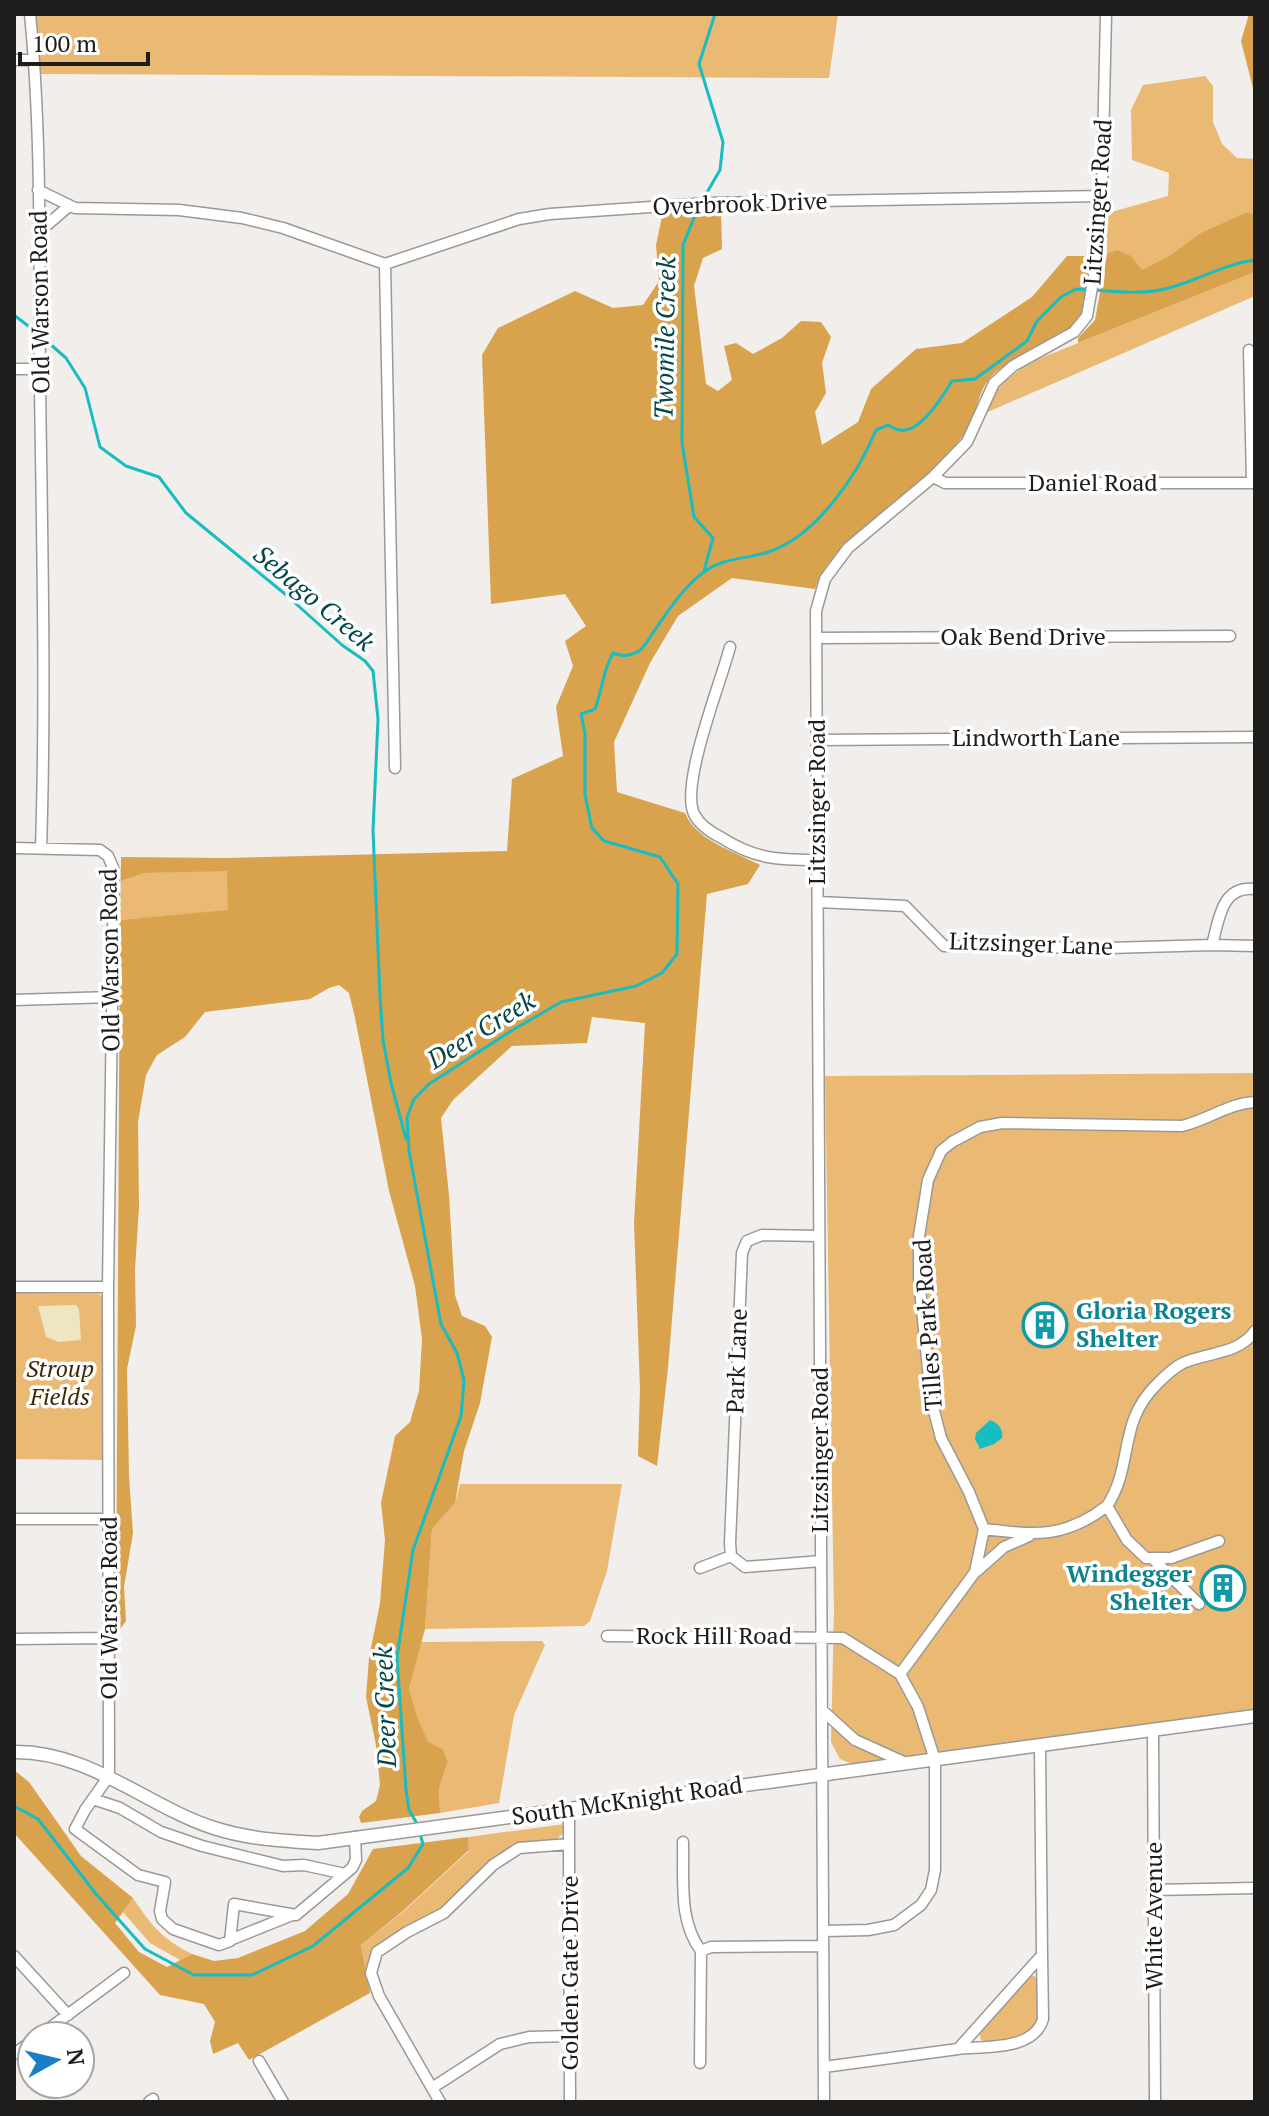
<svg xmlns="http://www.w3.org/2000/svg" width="1269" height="2116" viewBox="0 0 1269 2116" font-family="'PT Serif',serif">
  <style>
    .green { fill: #eab973 }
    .forest { fill: #d9a24d }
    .sand { fill: #efe5c0 }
    .water { fill: #17bdc1 }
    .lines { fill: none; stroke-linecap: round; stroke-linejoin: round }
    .stream { stroke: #17bdc1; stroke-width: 3 }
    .minor-casing { stroke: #9b9996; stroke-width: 13 }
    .major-casing { stroke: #9b9996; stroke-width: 15 }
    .minor { stroke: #fff; stroke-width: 10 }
    .major { stroke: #fff; stroke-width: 12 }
    .labels { text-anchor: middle; stroke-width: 7; stroke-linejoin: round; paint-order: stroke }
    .street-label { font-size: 24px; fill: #1e1d1c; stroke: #fff }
    .culture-label { font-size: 24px; font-weight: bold; fill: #0d838f; stroke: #fff; text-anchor: start }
    .park-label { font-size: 24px; font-style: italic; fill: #402a04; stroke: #fff }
    .water-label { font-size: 26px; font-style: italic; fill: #034749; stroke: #fff }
  </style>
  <rect width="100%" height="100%" fill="#f1eeeb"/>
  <path class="green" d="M 35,14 L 838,14 L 829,78 L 40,74 Z
    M 1205,76 L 1213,86 L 1213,122 L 1222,144 L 1237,158 L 1255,159 L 1255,215 L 1247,212 L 1202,233 L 1172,254 L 1142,270 L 1107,254 L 1108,213 L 1168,196 L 1169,173 L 1132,160 L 1131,110 L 1143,85 Z
    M 1255,272 L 1255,296 L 983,414 C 998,382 1011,374 1041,358 Z
    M 228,870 L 228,911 L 120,920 L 121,881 L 145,873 Z
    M 1255,1073 L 1255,1710 L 857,1766 L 840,1759 L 831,1742 L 834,1610 L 825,1076 Z
    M 14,1293 L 99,1294 L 105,1299 L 106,1460 L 14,1459 Z
    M 460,1484 L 622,1484 L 607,1571 L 590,1621 L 584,1626 L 425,1629 L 432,1529 L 455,1503 Z
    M 542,1641 L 545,1645 L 514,1715 L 499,1803 L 440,1813 L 439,1788 L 448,1762 L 443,1749 L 428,1743 L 417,1716 L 409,1689 L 421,1642 Z
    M 565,1824 L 565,1831 L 557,1839 L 520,1845 L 447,1908 L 379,1948 L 369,1979 L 370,1993 L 361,1945 L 405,1910 L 469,1851 L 468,1837 Z
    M 133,1898 C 151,1925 162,1939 192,1954 L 180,1960 L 150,1943 L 123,1912 Z
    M 1031,1975 L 1038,1978 C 1040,2031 1040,2035 986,2043 L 981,2040 L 979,2032 Z"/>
  <path class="forest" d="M 1249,14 L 1255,14 L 1255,96 L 1241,41 Z
    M 721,209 L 722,249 L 703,258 L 694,286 L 706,384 L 718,391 L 732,380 L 724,346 L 736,343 L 753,354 L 782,338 L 801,321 L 821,322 L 831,337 L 822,363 L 826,393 L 815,412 L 822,445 L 858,422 L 871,389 L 916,349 L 962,343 L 1032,297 L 1067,256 L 1085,256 L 1093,261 C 1090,278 1089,300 1081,315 C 1064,346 1007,352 987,382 C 976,398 975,422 962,437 C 940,466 911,490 883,513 C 856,536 827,555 815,589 L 732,578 L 678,616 L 650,663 L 614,742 L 617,792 L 685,813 C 696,840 735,852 760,865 L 748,884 L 707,894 L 668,1368 L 657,1466 L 638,1456 L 640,1389 L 634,1223 L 645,1023 L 592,1017 L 587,1043 L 512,1046 L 453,1100 L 441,1118 L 449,1195 L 455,1295 L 462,1316 L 485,1326 L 492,1337 L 480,1403 L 464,1451 L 455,1503 L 432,1529 L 425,1629 L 409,1689 L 417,1716 L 428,1742 L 443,1749 L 448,1762 L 439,1788 L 440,1813 L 361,1823 L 359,1817 L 362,1811 L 376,1801 L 380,1785 L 376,1745 L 366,1697 L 369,1658 L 380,1603 L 385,1540 L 381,1503 L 395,1436 L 410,1422 L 419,1391 L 422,1339 L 415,1286 L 389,1191 L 355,1018 L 349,993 L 339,985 L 329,988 L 310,999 L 205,1012 L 185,1037 L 157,1055 L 146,1075 L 138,1122 L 139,1207 L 135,1269 L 136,1326 L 127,1369 L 129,1476 L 133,1533 L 124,1587 L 126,1621 L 120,1629 L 116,1626 L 120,920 L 228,910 L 227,871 L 145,873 L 121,881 L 121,857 L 225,858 L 507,851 L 512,779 L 563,756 L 556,707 L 573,666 L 565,641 L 586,626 L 565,594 L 491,604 L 482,355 L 498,328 L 575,291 L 613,308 L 643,305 L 659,281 L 656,245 L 663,212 Z
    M 1247,212 L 1255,215 L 1255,272 L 1078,343 L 1078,338 L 1095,320 L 1107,254 L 1117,250 L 1131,256 L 1142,270 L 1172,254 L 1201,233 Z
    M 14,1770 L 29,1782 L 81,1856 L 133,1898 L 115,1923 L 139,1952 L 167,1967 L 192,1954 L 214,1961 L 238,1958 L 305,1931 L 348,1894 L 373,1849 L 468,1837 L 469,1850 L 404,1910 L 361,1945 L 370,1993 L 249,2060 L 238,2043 L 213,2054 L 210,2041 L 215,2022 L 204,2004 L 160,1995 L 14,1833 Z"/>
  <path class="sand" d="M 76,1305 L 79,1309 L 81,1340 L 59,1342 L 46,1337 L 38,1306 Z"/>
  <path class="water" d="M 990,1420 C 999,1424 1003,1428 1002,1438 L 994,1444 L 980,1449 L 975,1439 L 976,1433 Z"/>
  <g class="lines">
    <path class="stream" d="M 702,201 L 720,170 L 723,142 L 699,64 L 715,14
      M 698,208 L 683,245 L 682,443 L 694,517 L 713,538 L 704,571
      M 1096,290 C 1119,292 1143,294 1165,289 C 1196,282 1223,264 1255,260
      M 14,315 L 36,332
      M 42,337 L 66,358 L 85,388 L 100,447 L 126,466 L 159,477 L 186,513 L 285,594 L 342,645 L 365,661 L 373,671 L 378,719 L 373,831 L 380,996 L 383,1040 L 391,1083 L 406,1139
      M 14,1806 L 38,1819 L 96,1894 L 145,1949 L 194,1975 L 252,1975 L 313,1946 L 408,1868 L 423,1844 L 420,1834
      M 419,1827 L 409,1810 L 406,1790 L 397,1657 L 413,1550 L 461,1416 L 464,1380 L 457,1353 L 441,1324 L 409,1151 L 407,1117 L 414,1099 L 429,1084 L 511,1031 L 561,1002 L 636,986 L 662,973 L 677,954 L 678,884 L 660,857 L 604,841 L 592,828 L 585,795 L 585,733 L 581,714 L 595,709 C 602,691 603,670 613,653 C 622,656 628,657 637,652 C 644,649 648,640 652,634 C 667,613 683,587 704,572 C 722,558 747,559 768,552 C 816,537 858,474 876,430 L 888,425 C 892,427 896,430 900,430 C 920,434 943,396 952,381 L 975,379 L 1027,341 L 1037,321 L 1061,297 L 1076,289 L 1089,290"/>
    <g class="minor-casing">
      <path id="minor" d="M 30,14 C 42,137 39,262 40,385 C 42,539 46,693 41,848
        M 14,60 L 34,60
        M 38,190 L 75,208 L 179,210 L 242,218 L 283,228 L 385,264 L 519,219 L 550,214 L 708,203 L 1103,196
        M 39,232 L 69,206
        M 385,264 L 395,768
        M 1249,350 L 1252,482
        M 14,369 L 40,369
        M 933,477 L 945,483 L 1255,483
        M 816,638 L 1230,636
        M 730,647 C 721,682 680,784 694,814 C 699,824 712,833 722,838 C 755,859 778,860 816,860
        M 817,740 L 1255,737
        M 14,848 L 100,850 L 108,856 L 114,870 L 108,1287 L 109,1776 L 85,1810 L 75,1829 L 138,1875 L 165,1882 L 160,1911 L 162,1919 L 173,1929 L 219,1945 L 230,1941 L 234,1904 L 296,1915 L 352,1868 L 356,1860 L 355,1837
        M 1255,889 C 1221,885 1219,920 1212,945 L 1255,946
        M 818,902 L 905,906 L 944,946 L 1109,948 L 1212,945
        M 14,1000 L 112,997
        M 819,1236 L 762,1235 L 747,1241 L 742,1253 L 730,1543 L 731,1556 L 745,1567 L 821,1561
        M 14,1287 L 108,1287
        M 1107,1506 C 1135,1463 1116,1424 1158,1383 C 1165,1376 1175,1367 1183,1363 C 1207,1352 1238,1355 1255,1331
        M 14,1519 L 108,1519
        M 984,1529 C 1035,1535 1064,1539 1107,1506 L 1127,1540 L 1146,1558 L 1171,1558 L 1219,1541
        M 1153,1559 L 1199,1604
        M 700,1568 L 731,1556
        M 977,1571 L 1004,1547 L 1029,1536
        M 607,1636 L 843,1638 L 900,1674 L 918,1707 L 935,1760 L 935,1870 L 931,1890 L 921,1905 L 894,1925 L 868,1930 L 824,1931
        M 14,1639 L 110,1638
        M 900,1674 L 975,1572 L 984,1529 L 969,1492 L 941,1438 L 931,1399 L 919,1279 L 919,1236 L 928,1180 L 941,1151 L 952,1142 L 980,1127 L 1002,1123 L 1182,1126 C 1207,1120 1230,1103 1255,1102
        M 822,1710 L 855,1740 L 906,1763
        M 1153,1731 L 1155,2102
        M 93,1799 L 120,1808 L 161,1832 L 202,1846 L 283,1866 L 304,1865 L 345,1874
        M 683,1842 C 684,1880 678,1920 701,1951
        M 569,1844 L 570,2102
        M 1153,1890 L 1255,1888
        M 230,1940 L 292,1915
        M 14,1956 L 68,2015
        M 39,2036 L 124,1973
        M 958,2049 C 984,2046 1034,2051 1043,2019 L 1042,1955
        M 14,2054 L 32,2041
        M 259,2061 L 283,2102
        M 700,2063 L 701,1951 L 711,1947 L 823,1946
        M 824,2067 L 958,2049 L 1042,1955 L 1040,1747
        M 432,2088 L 500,2044 L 529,2037 L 571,2036
        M 149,2102 L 153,2099
        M 440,2102 L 379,1996 L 371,1973 L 377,1952 L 407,1932 L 444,1913 L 493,1865 L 519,1848 L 569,1844 L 569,1810
        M 824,2102 L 816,611 L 825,579 L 848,548 L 933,477 L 967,442 L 994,383 L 1013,366 L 1074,332 L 1087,316 L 1101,235 L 1106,14"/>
    </g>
    <g class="major-casing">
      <path id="major" d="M 14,1752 C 90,1751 146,1806 214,1828 C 248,1839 283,1841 318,1843 L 1255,1716"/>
    </g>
    <use href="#minor" class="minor"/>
    <use href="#major" class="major"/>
  </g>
  <defs>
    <g id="building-ring" transform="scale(2.3)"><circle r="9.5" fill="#fff" stroke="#0f9aa8" stroke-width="1.5"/><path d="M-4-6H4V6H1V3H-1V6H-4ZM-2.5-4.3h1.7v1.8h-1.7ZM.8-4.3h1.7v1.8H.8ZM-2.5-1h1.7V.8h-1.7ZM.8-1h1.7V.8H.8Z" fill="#0f9aa8"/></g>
  </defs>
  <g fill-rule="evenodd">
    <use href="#building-ring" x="1045" y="1325"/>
    <use href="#building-ring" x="1223" y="1588"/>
  </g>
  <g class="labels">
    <g class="street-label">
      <text transform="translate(1098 202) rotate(-86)" y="8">Litzsinger Road</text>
      <text transform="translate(740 204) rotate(-2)" y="8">Overbrook Drive</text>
      <text transform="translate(40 302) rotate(-91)" y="8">Old Warson Road</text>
      <text x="1093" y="491">Daniel Road</text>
      <text x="1023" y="645">Oak Bend Drive</text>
      <text x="1036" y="746">Lindworth Lane</text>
      <text transform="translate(817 802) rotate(-90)" y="8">Litzsinger Road</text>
      <text transform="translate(1031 944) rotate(2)" y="8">Litzsinger Lane</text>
      <text transform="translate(110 960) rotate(-91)" y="8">Old Warson Road</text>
      <text transform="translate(928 1325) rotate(-94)" y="8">Tilles Park Road</text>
      <text transform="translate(737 1361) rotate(-88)" y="8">Park Lane</text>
      <text transform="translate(820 1450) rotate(-90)" y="8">Litzsinger Road</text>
      <text transform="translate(109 1608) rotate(-90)" y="8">Old Warson Road</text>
      <text x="714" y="1644">Rock Hill Road</text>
      <text transform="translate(627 1801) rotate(-8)" y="8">South McKnight Road</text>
      <text transform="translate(1154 1916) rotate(-90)" y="8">White Avenue</text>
      <text transform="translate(570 1973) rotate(-90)" y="8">Golden Gate Drive</text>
    </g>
    <g class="culture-label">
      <text x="1076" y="1319">Gloria Rogers<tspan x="1076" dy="28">Shelter</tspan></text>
      <text x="1192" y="1582" text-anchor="end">Windegger<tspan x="1192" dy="28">Shelter</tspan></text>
    </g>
    <g class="park-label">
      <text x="60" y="1377">Stroup<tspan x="60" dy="28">Fields</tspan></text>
    </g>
    <g class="water-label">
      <text transform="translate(665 338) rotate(-89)" y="9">Twomile Creek</text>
      <text transform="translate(314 598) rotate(40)" y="9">Sebago Creek</text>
      <text transform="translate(481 1030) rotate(-32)" y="9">Deer Creek</text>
      <text transform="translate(385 1707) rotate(-92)" y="9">Deer Creek</text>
    </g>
  </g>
  <rect width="1269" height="2116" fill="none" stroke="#1e1d1c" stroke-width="32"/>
  <g transform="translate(56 2060) rotate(82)"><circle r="38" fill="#ffffff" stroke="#a5a5a4" stroke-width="2"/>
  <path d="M0-6L14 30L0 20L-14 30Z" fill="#197dc8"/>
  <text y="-12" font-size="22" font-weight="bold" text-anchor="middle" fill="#1e1d1c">N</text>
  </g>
  <path d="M20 52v12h128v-12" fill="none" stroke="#1e1d1c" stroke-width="4"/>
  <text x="32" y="52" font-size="24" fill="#1e1d1c" stroke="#ffffff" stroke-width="6" paint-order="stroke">100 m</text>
</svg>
